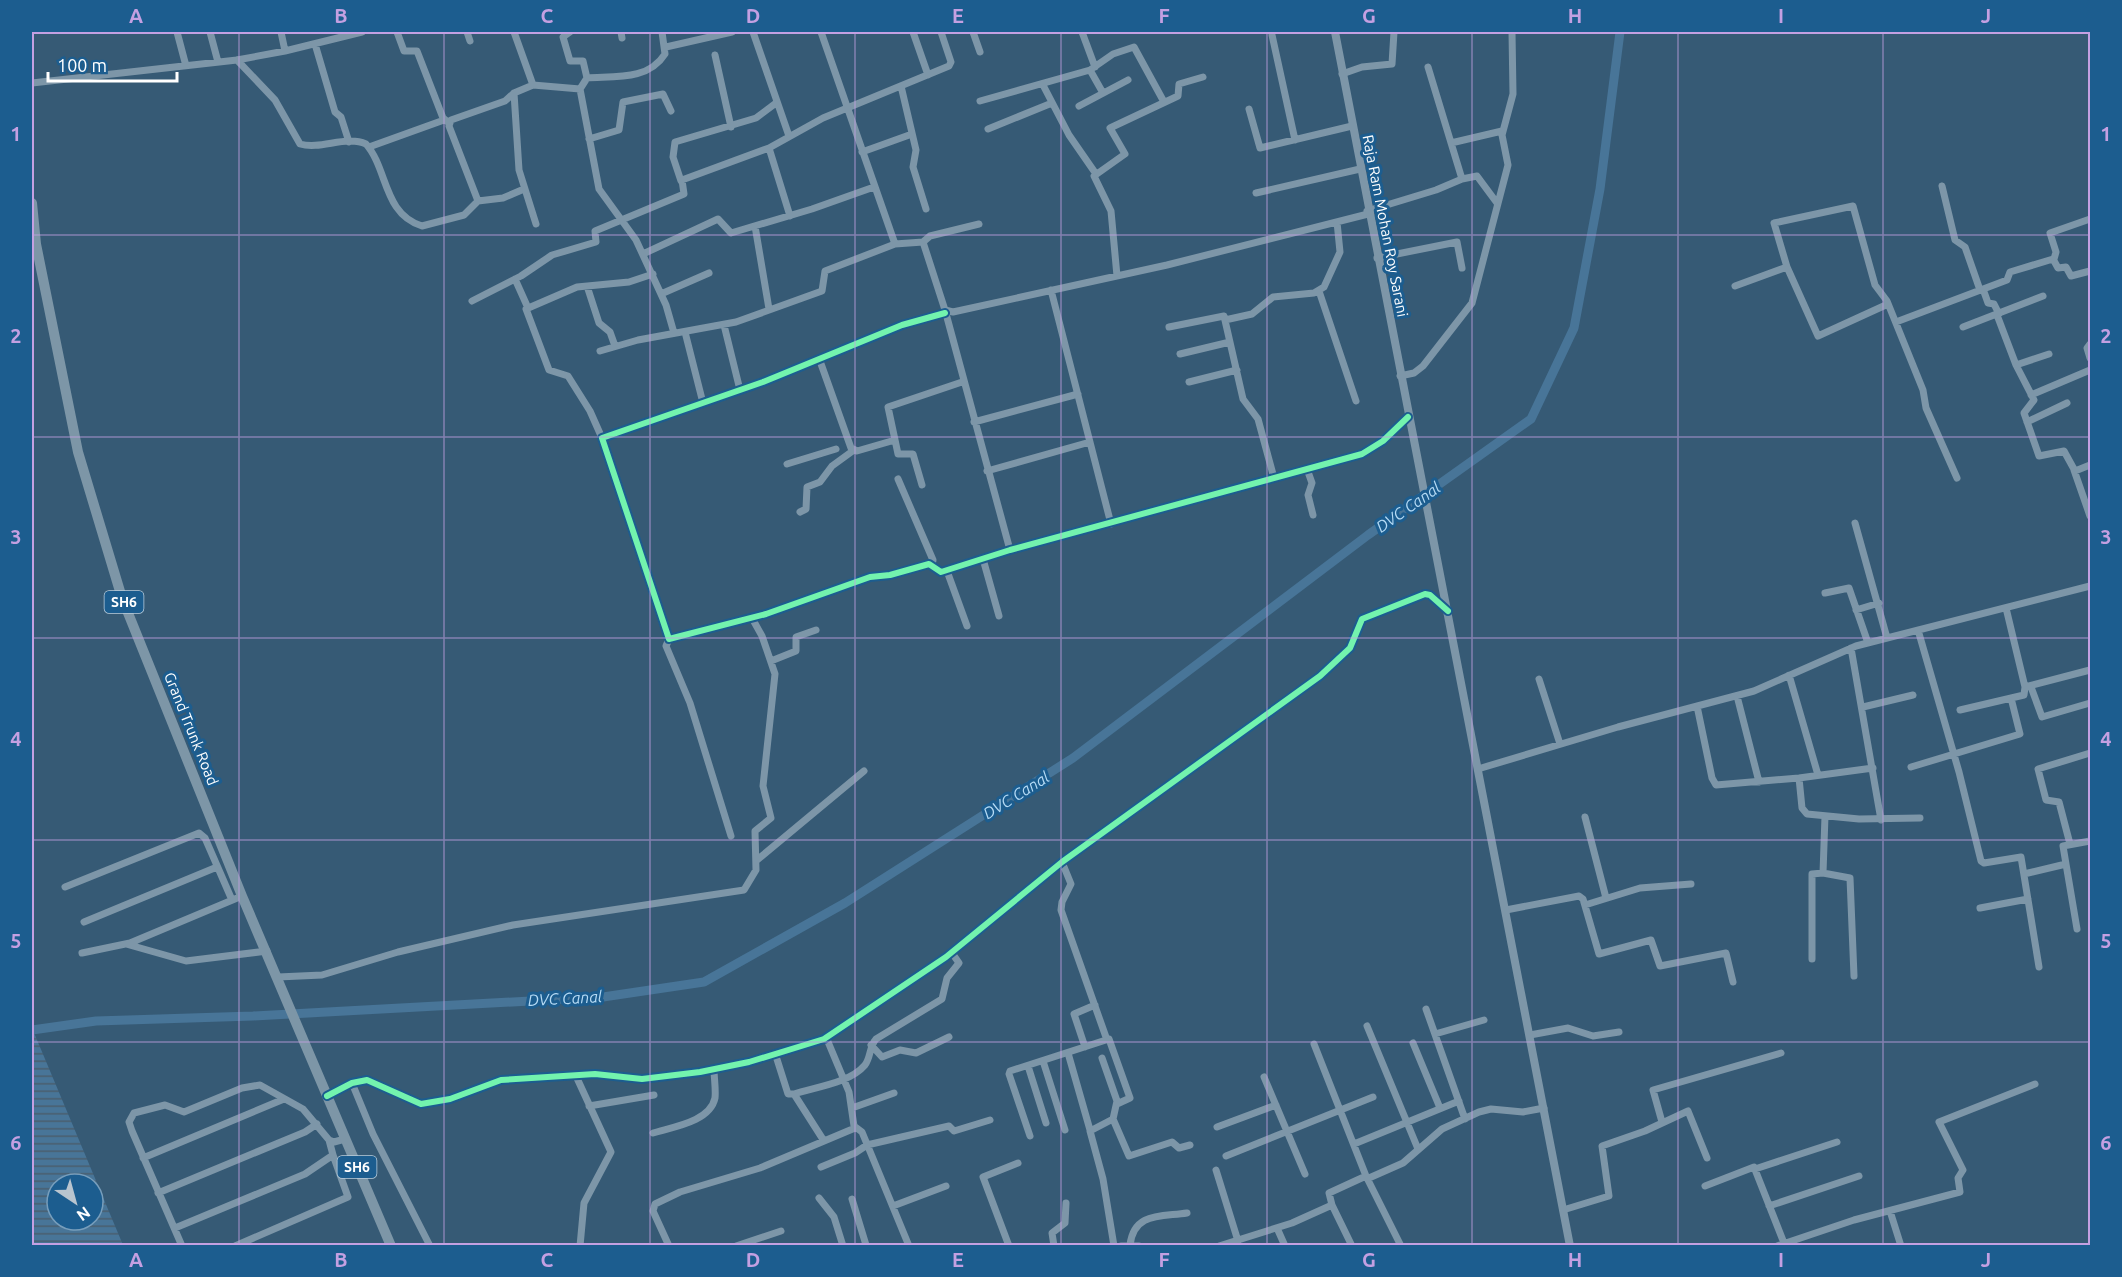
<svg xmlns="http://www.w3.org/2000/svg" width="2122" height="1277" viewBox="0 0 2122 1277" font-family="Ubuntu,sans-serif">
  <style>
    .water { fill: url(#water-rules); fill-rule: evenodd }
    .lines { fill: none; stroke-linecap: round; stroke-linejoin: round }
    .canal { stroke: #487598; stroke-width: 9 }
    .minor { stroke: #7d96a8; stroke-width: 7 }
    .tertiary { stroke: #7d96a8; stroke-width: 8 }
    .primary { stroke: #7d96a7; stroke-width: 10 }
    .cycleway-casing { stroke: #1c5d8f; stroke-width: 10 }
    .cycleway { stroke: #73f3ae; stroke-width: 6 }
    .grid { fill: none; stroke: #c4a0e2; stroke-width: 1.5; stroke-opacity: 0.55 }
    .labels { text-anchor: middle; stroke-width: 6; stroke-linejoin: round; paint-order: stroke }
    .shield { fill: #1c5d8f; stroke: #bbcedd; stroke-width: 1.5 }
    .shield-label { font-size: 14px; font-weight: bold; fill: #fff }
    .street-label { font-size: 15px; fill: #fff; stroke: #1c5d8f }
    .water-label { font-size: 16px; font-style: italic; fill: #b6dbf5; stroke: #1c5d8f }
    .neatline { fill: none; stroke: #c4a0e2; stroke-width: 2 }
    .grid-label { font-size: 20px; text-anchor: middle; font-weight: bold; fill: #c4a0e2 }
  </style>
  <defs>
    <pattern id="water-rules" width="6" height="5" patternUnits="userSpaceOnUse" patternTransform="scale(1.5)"><rect width="6" height="5" fill="#487598"/><path d="M0 2.5h6" fill="none" stroke="#4a5e6e"/></pattern>
  </defs>
  <rect width="100%" height="100%" fill="#365a75"/>
  <path class="water" d="M 32,1028 L 123,1245 L 32,1245 ZM 57,1184 L 93,1184 L 93,1220 L 57,1220 Z"/>
  <g class="lines">
    <path class="canal" d="M 32,1030 L 96,1021 L 253,1016 L 603,997 L 704,982 L 845,903 L 1073,758 L 1368,535 L 1531,419 L 1574,328 L 1600,189 L 1620,32"/>
    <path class="minor" d="M 177,32 L 186,66
      M 210,32 L 218,62
      M 281,32 L 285,51
      M 397,32 L 404,51 L 417,51 L 443,118 L 449,123
      M 467,32 L 470,41
      M 514,32 L 533,85
      M 570,32 L 563,37 L 570,61 L 583,61 L 587,78
      M 621,32 L 622,38
      M 753,32 L 789,136
      M 821,32 L 895,244
      M 913,32 L 928,75
      M 973,32 L 980,52
      M 1082,32 L 1095,67
      M 1272,35 L 1295,140
      M 315,44 L 335,112 L 341,117 L 349,142
      M 666,47 L 732,32
      M 715,55 L 731,127
      M 237,60 L 275,100 L 300,144 C 321,150 346,135 366,144 C 388,169 383,214 422,226 L 464,215 L 478,201 L 449,126 L 451,120 L 505,101 L 514,93 L 533,85 L 580,89 L 599,189 L 636,240 L 666,305 L 674,333
      M 1090,70 L 1103,93
      M 1342,74 L 1362,67 L 1392,64 L 1394,32
      M 32,83 L 237,60 L 285,51 L 362,32
      M 1043,85 L 1069,135 L 1096,174
      M 901,86 L 916,150 L 913,167 L 926,209
      M 580,89 L 587,78 C 614,76 648,81 665,54 L 662,32
      M 514,93 L 519,170 L 536,224
      M 980,101 L 1090,70 L 1113,54 L 1134,47 L 1164,102
      M 1079,106 L 1128,80
      M 1249,109 L 1260,148 L 1352,126
      M 988,129 L 1052,103
      M 589,139 L 619,130 L 623,102 L 663,94 L 671,111
      M 1451,143 L 1502,131
      M 369,147 L 444,120
      M 769,148 L 790,216
      M 862,152 L 912,134
      M 1462,179 L 1477,176 L 1497,203
      M 681,181 L 673,157 L 675,142 L 756,118 L 776,103
      M 1942,186 L 1955,240 L 1965,247 L 1980,290
      M 1256,193 L 1360,169
      M 478,201 L 503,198 L 524,189
      M 1367,211 L 1436,190 L 1462,179 L 1428,67
      M 755,226 L 769,309
      M 923,242 L 930,236 L 979,224
      M 643,254 L 718,219 L 731,233 L 812,209 L 874,187
      M 1377,258 L 1457,242 L 1462,268
      M 2054,259 L 2056,252 L 2050,233 L 2090,219
      M 1787,267 L 1774,223 L 1853,206 L 1875,285 L 1887,301 L 1923,390 L 1926,408 L 1957,478
      M 1117,276 L 1111,211 L 1094,176 L 1125,154 L 1110,128 L 1178,96 L 1179,84 L 1203,77
      M 515,279 L 528,308
      M 587,286 L 599,323 L 610,332 L 615,346
      M 1735,286 L 1787,267 L 1818,336 L 1888,304
      M 1983,289 L 1988,303 L 1994,304 L 1999,314
      M 1051,290 L 1111,524
      M 1319,291 L 1356,401
      M 661,294 L 709,273
      M 472,301 L 521,276 L 552,255 L 596,242 L 595,231 L 684,194 L 682,180 L 769,148 L 823,118 L 949,66 L 951,62 L 941,32
      M 945,310 L 1010,550
      M 945,313 L 902,325 L 763,382 L 602,438 L 669,639 L 766,614 L 870,577 L 890,575 L 929,564 L 941,572 L 1010,550 L 1362,454 L 1383,441 L 1408,417
      M 1997,315 L 2016,365 L 2034,400 L 2024,413 L 2039,456 L 2064,451 L 2075,471 L 2090,465
      M 1225,320 L 1252,314 L 1273,297 L 1314,293 L 1324,287 L 1340,252 L 1337,222
      M 1896,322 L 2007,280 L 2010,272 L 2053,259 L 2058,268 L 2066,267 L 2071,276 L 2090,271
      M 724,325 L 740,390
      M 1169,327 L 1224,316 L 1243,399 L 1258,419 L 1274,478
      M 1963,327 L 2043,296
      M 685,332 L 703,403
      M 2090,344 L 2087,348 L 2090,358
      M 600,351 L 638,340 L 736,322 L 822,291 L 825,271 L 895,244 L 923,242 L 945,310 L 953,312 L 1167,265 L 1368,214
      M 1180,354 L 1230,342
      M 820,361 L 851,448 L 857,451 L 895,440
      M 2016,365 L 2049,354
      M 1400,376 L 1414,373 L 1423,366 L 1472,303 L 1508,165 L 1502,135 L 1513,94 L 1512,32
      M 1189,382 L 1237,370
      M 2031,395 L 2090,370
      M 974,422 L 1078,394
      M 2027,422 L 2067,403
      M 602,438 L 590,411 L 568,376 L 549,370 L 526,309 L 577,287 L 629,282 L 653,274
      M 787,464 L 836,449
      M 1307,469 L 1312,483 L 1308,495 L 1313,515
      M 2074,470 L 2090,516
      M 987,471 L 1090,442
      M 898,479 L 933,560 L 932,565
      M 922,485 L 913,454 L 898,454 L 888,407 L 962,382
      M 800,512 L 806,509 L 807,487 L 820,482 L 832,466 L 854,450
      M 1855,523 L 1887,638
      M 983,559 L 999,616
      M 947,571 L 967,626
      M 1825,593 L 1849,588 L 1868,643
      M 2006,608 L 2025,687 L 2090,670
      M 1856,610 L 1879,603
      M 1918,630 L 1959,772 L 1981,861 L 1984,863 L 2021,857 L 2039,967
      M 669,639 L 666,646 L 690,703 L 731,836
      M 1851,648 L 1881,820
      M 771,661 L 796,651 L 796,637 L 816,630
      M 1789,675 L 1818,775
      M 1539,679 L 1560,744
      M 2031,687 L 2042,717 L 2090,703
      M 1737,696 L 1759,782
      M 1697,706 L 1712,778 L 1716,785 L 1799,778 L 1873,768
      M 1863,707 L 1913,695
      M 1960,710 L 2024,695 L 2025,687
      M 1911,767 L 2020,734 L 2011,698
      M 1478,769 L 1618,727 L 1754,691 L 1856,646 L 2090,586
      M 1799,778 L 1802,808 L 1807,814 L 1859,819 L 1920,818
      M 1825,816 L 1823,873 L 1850,878 L 1854,976
      M 1585,817 L 1606,898
      M 2070,844 L 2059,802 L 2046,800 L 2038,769 L 2090,753
      M 757,860 L 864,771
      M 1062,862 L 1071,884 L 1062,902 L 1061,910 L 1107,1040
      M 2066,864 L 2077,929
      M 2024,874 L 2066,864 L 2063,846 L 2090,841
      M 65,887 L 199,833 L 205,838 L 232,900
      M 1585,905 L 1640,888 L 1691,884
      M 1980,908 L 2028,899
      M 1506,910 L 1579,896 L 1583,899 L 1599,954 L 1651,940 L 1660,966 L 1726,953 L 1733,982
      M 84,922 L 217,867
      M 126,944 L 186,961 L 267,951
      M 82,953 L 130,943 L 242,896
      M 1812,959 L 1812,874 L 1823,873
      M 278,977 L 322,975 L 398,952 L 513,925 L 744,890 L 756,870 L 755,831 L 771,818 L 763,786 L 775,674 L 762,636 L 752,618
      M 1426,1009 L 1465,1119
      M 1367,1026 L 1418,1149
      M 1435,1034 L 1484,1020
      M 1530,1035 L 1568,1028 L 1593,1036 L 1619,1032
      M 826,1037 L 849,1092 L 854,1126 L 862,1132 L 909,1246
      M 1413,1043 L 1440,1108
      M 1314,1044 L 1366,1176
      M 871,1045 L 882,1057 L 900,1050 L 916,1053 L 949,1037
      M 1085,1047 L 1074,1014 L 1095,1005
      M 775,1053 L 788,1094 L 794,1094 L 824,1141
      M 1068,1053 L 1090,1130
      M 1102,1058 L 1117,1101 L 1113,1119 L 1090,1131 L 1103,1179 L 1114,1246
      M 1043,1061 L 1065,1130
      M 1028,1066 L 1046,1123
      M 576,1076 L 611,1152 L 584,1203 L 580,1246
      M 1264,1077 L 1305,1174
      M 352,1083 L 373,1134 L 430,1246
      M 794,1094 C 816,1087 850,1083 865,1065 C 871,1057 869,1047 876,1039 L 942,999 L 947,978 L 959,963 L 952,953
      M 327,1096 L 352,1083 L 367,1080 L 421,1104 L 450,1099 L 501,1080 L 595,1074 L 642,1079 L 700,1072 L 749,1062 L 824,1039 L 946,957 L 1062,862 L 1320,676 L 1350,648 L 1362,619 L 1425,594 L 1430,595 L 1448,611
      M 589,1106 L 654,1095
      M 852,1108 L 894,1093
      M 1113,1119 L 1129,1156 L 1172,1142 L 1179,1148 L 1190,1145
      M 1662,1122 L 1653,1090 L 1781,1053
      M 1217,1127 L 1276,1105
      M 653,1133 C 672,1127 710,1122 715,1098 C 716,1089 714,1078 714,1069
      M 1030,1136 L 1009,1074 L 1010,1071 L 1109,1039 L 1130,1098 L 1117,1104
      M 1354,1144 L 1459,1101
      M 1226,1156 L 1373,1097
      M 143,1158 L 284,1099
      M 821,1167 L 855,1153 L 867,1145 L 949,1126 L 954,1131 L 990,1120
      M 1755,1169 L 1837,1142
      M 1216,1170 L 1238,1241
      M 1369,1178 L 1403,1163 L 1442,1129 L 1479,1112 L 1491,1109 L 1523,1112 L 1544,1108
      M 1705,1186 L 1754,1167 L 1784,1243
      M 158,1193 L 305,1132 L 317,1124
      M 819,1198 L 834,1217 L 843,1246
      M 852,1199 L 866,1245
      M 1332,1205 L 1352,1246
      M 893,1206 L 946,1186
      M 1769,1206 L 1859,1176
      M 1563,1210 L 1609,1196 L 1602,1146 L 1645,1131 L 1688,1111 L 1707,1158
      M 1890,1211 L 1901,1246
      M 175,1228 L 305,1174 L 333,1155 L 329,1140
      M 1277,1228 L 1285,1246
      M 1130,1245 C 1134,1212 1161,1217 1187,1213
      M 182,1246 L 132,1131 L 129,1122 L 134,1113 L 165,1105 L 184,1112 L 242,1088 L 260,1085 L 303,1109 L 329,1140 L 334,1142 L 345,1139
      M 235,1246 L 348,1197 L 333,1155
      M 669,1246 L 653,1211 L 655,1204 L 680,1192 L 760,1168 L 855,1128
      M 736,1246 L 781,1231
      M 1009,1246 L 983,1177 L 1018,1163
      M 1054,1246 L 1052,1233 L 1065,1223 L 1066,1203
      M 1121,1246 L 1139,1246
      M 1219,1246 L 1292,1223 L 1332,1205 L 1329,1193 L 1366,1176 L 1401,1246
      M 1777,1246 L 1854,1220 L 1960,1192 L 1958,1178 L 1963,1170 L 1939,1122 L 2035,1084"/>
    <path class="tertiary" d="M 1335,32 L 1570,1246"/>
    <path class="primary" d="M 32,203 L 36,244 L 78,452 L 122,598 L 242,896 L 391,1246"/>
    <g class="cycleway-casing">
      <path id="cycleway" d="M 945,313 L 902,325 L 763,382 L 602,438 L 669,639 L 766,614 L 870,577 L 890,575 L 929,564 L 941,572 L 1010,550 L 1362,454 L 1383,441 L 1408,417
        M 327,1096 L 352,1083 L 367,1080 L 421,1104 L 450,1099 L 501,1080 L 595,1074 L 642,1079 L 700,1072 L 749,1062 L 824,1039 L 946,957 L 1062,862 L 1320,676 L 1350,648 L 1362,619 L 1425,594 L 1430,595 L 1448,611"/>
    </g>
    <use href="#cycleway" class="cycleway"/>
  </g>
  <path class="grid" d="M 239,32 L 239,1246M 444,32 L 444,1246M 650,32 L 650,1246M 855,32 L 855,1246M 1061,32 L 1061,1246M 1267,32 L 1267,1246M 1472,32 L 1472,1246M 1678,32 L 1678,1246M 1883,32 L 1883,1246M 32,235 L 2090,235M 32,437 L 2090,437M 32,638 L 2090,638M 32,840 L 2090,840M 32,1042 L 2090,1042"/>
  <g class="labels">
    <g class="shield">
      <rect x="104.5" y="591" width="39" height="22" rx="4.5"/>
      <rect x="337.5" y="1156" width="39" height="22" rx="4.5"/>
    </g>
    <g class="shield-label">
      <text x="124" y="607">SH6</text>
      <text x="357" y="1172">SH6</text>
    </g>
    <g class="street-label">
      <text transform="translate(1385 226) rotate(79)" y="5">Raja Ram Mohan Roy Sarani</text>
      <text transform="translate(191 729) rotate(68)" y="5">Grand Trunk Road</text>
    </g>
    <g class="water-label">
      <text transform="translate(1408 507) rotate(-35)" y="6">DVC Canal</text>
      <text transform="translate(1016 795) rotate(-32)" y="6">DVC Canal</text>
      <text transform="translate(565 998) rotate(-3)" y="6">DVC Canal</text>
    </g>
  </g>
  <rect width="2122" height="1277" fill="none" stroke="#1c5d8f" stroke-width="66"/>
  <g transform="translate(75 1202) rotate(144)"><circle r="28" fill="#1c5d8f" stroke="#779ebc" stroke-width="1.5"/>
  <path d="M0-4.5L10 22L0 15L-10 22Z" fill="#b9c5cf"/>
  <text y="-9" font-size="16" font-weight="bold" text-anchor="middle" fill="#ffffff">N</text>
  </g>
  <path d="M48 72v9h129v-9" fill="none" stroke="#ffffff" stroke-width="3"/>
  <text x="57" y="72" font-size="18" fill="#ffffff" stroke="#1c5d8f" stroke-width="4.5" paint-order="stroke">100 m</text>
  <rect x="33" y="33" width="2056" height="1211" class="neatline"/>
  <g class="grid-label">
    <text x="136" y="23">A</text>
    <text x="341" y="23">B</text>
    <text x="547" y="23">C</text>
    <text x="753" y="23">D</text>
    <text x="958" y="23">E</text>
    <text x="1164" y="23">F</text>
    <text x="1369" y="23">G</text>
    <text x="1575" y="23">H</text>
    <text x="1781" y="23">I</text>
    <text x="1986" y="23">J</text>
    <text x="16" y="141">1</text>
    <text x="2106" y="141">1</text>
    <text x="16" y="343">2</text>
    <text x="2106" y="343">2</text>
    <text x="16" y="544">3</text>
    <text x="2106" y="544">3</text>
    <text x="16" y="746">4</text>
    <text x="2106" y="746">4</text>
    <text x="16" y="948">5</text>
    <text x="2106" y="948">5</text>
    <text x="16" y="1150">6</text>
    <text x="2106" y="1150">6</text>
    <text x="136" y="1267">A</text>
    <text x="341" y="1267">B</text>
    <text x="547" y="1267">C</text>
    <text x="753" y="1267">D</text>
    <text x="958" y="1267">E</text>
    <text x="1164" y="1267">F</text>
    <text x="1369" y="1267">G</text>
    <text x="1575" y="1267">H</text>
    <text x="1781" y="1267">I</text>
    <text x="1986" y="1267">J</text>
  </g>
</svg>
